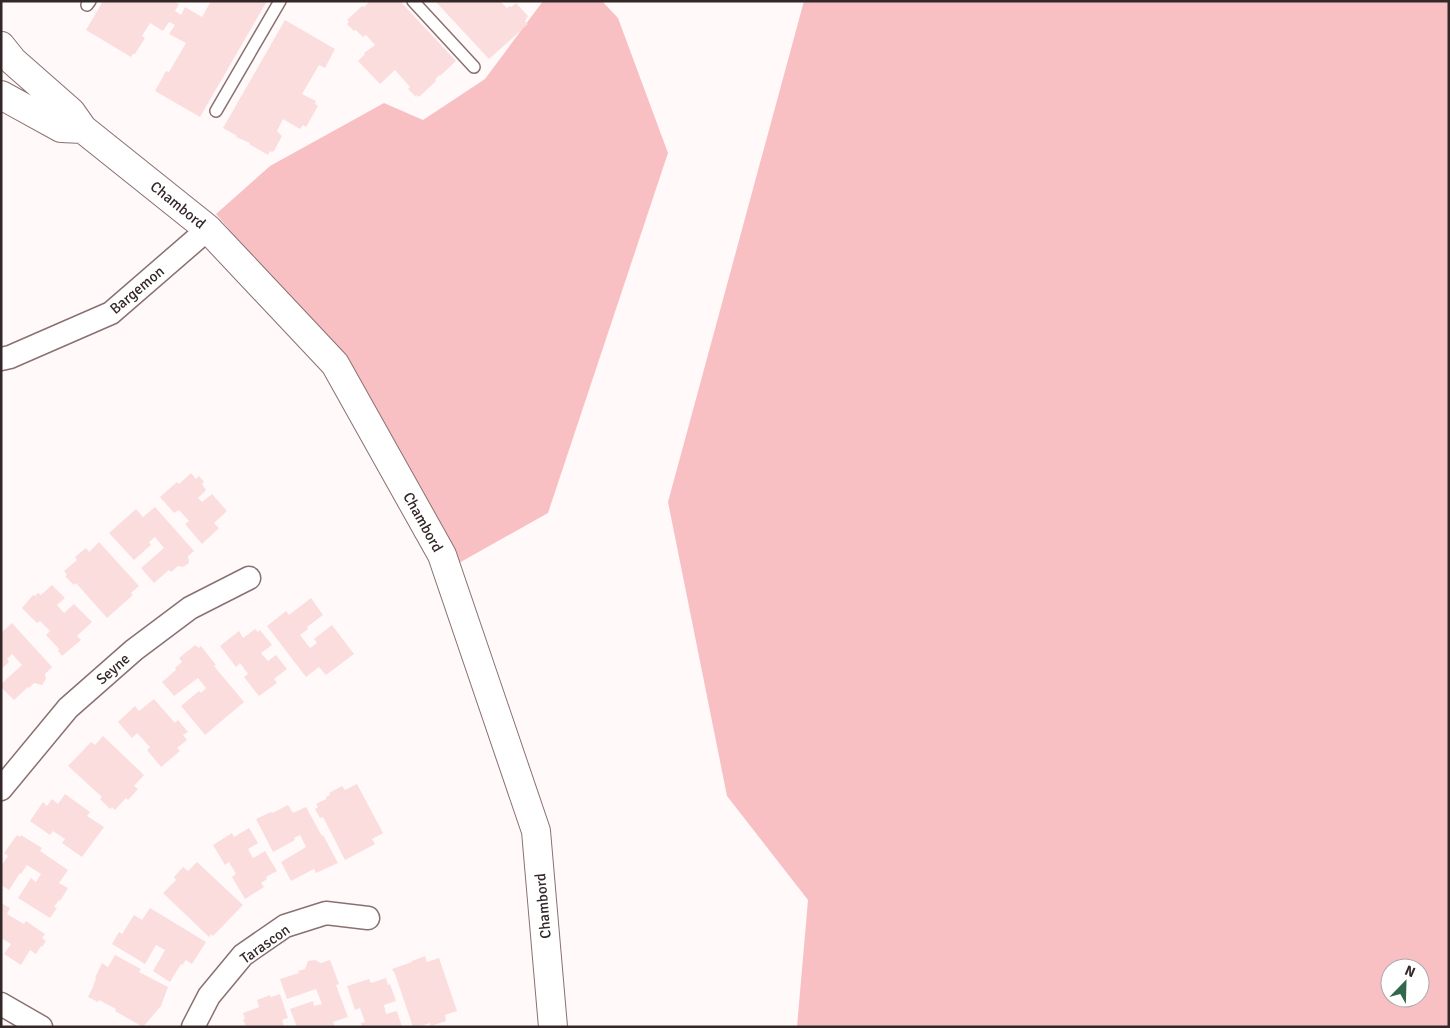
<svg xmlns="http://www.w3.org/2000/svg" width="1450" height="1028" viewBox="0 0 1450 1028" font-family="Signika,sans-serif">
  <style>
    .green { fill: #f9c0c4; fill-rule: evenodd }
    .building { fill: #fbddde }
    .lines { fill: none; stroke-linecap: round; stroke-linejoin: round }
    .lane-casing { stroke: #8a7071; stroke-width: 14 }
    .street-casing { stroke: #8a7071; stroke-width: 25 }
    .secondary-casing { stroke: #8a7071; stroke-width: 30 }
    .lane { stroke: #fff; stroke-width: 11 }
    .street { stroke: #fff; stroke-width: 22 }
    .secondary { stroke: #fff; stroke-width: 28 }
    .labels { text-anchor: middle; stroke-width: 4; stroke-linejoin: round; paint-order: stroke }
    .street-label { font-size: 15px; fill: #332728; stroke: #fff }
  </style>
  <rect width="100%" height="100%" fill="#fff9f9"/>
  <path class="green" d="M 543,1 L 602,1 L 618,18 L 668,153 L 548,513 L 459,563 L 359,381 L 216,214 L 270,166 L 384,103 L 423,120 L 485,79 Z
    M 804,1 L 1449,1 L 1449,1027 L 797,1027 L 808,900 L 727,796 L 668,502 ZM 1390,968 L 1420,968 L 1420,998 L 1390,998 Z"/>
  <path class="building" d="M 103,1 L 174,1 L 179,4 L 175,11 L 181,15 L 185,7 L 202,17 L 211,1 L 267,1 L 200,117 L 155,91 L 166,71 L 169,72 L 186,43 L 169,34 L 175,25 L 169,22 L 163,31 L 150,23 L 142,36 L 145,38 L 135,54 L 133,54 L 131,57 L 86,30 Z
    M 370,1 L 400,1 L 456,61 L 440,76 L 439,75 L 435,80 L 436,81 L 419,97 L 417,95 L 416,97 L 408,89 L 410,87 L 395,70 L 380,84 L 358,61 L 365,54 L 364,53 L 375,45 L 366,35 L 363,37 L 356,30 L 354,31 L 347,24 L 349,22 L 347,20 L 362,6 L 364,7 Z
    M 435,1 L 500,1 L 507,8 L 509,6 L 511,7 L 516,3 L 528,16 L 525,21 L 528,24 L 489,59 Z
    M 285,20 L 335,49 L 325,68 L 319,65 L 302,94 L 316,101 L 315,104 L 318,106 L 306,127 L 303,125 L 300,129 L 283,119 L 277,131 L 282,136 L 274,151 L 272,152 L 270,151 L 268,155 L 249,144 L 250,143 L 236,137 L 237,136 L 223,128 Z
    M 191,473 L 196,479 L 199,476 L 204,482 L 202,484 L 206,490 L 198,498 L 202,502 L 212,494 L 227,511 L 214,523 L 219,528 L 202,544 L 185,524 L 189,521 L 179,510 L 174,513 L 160,497 L 177,482 L 179,484 Z
    M 155,507 L 194,551 L 188,556 L 189,563 L 183,567 L 178,566 L 171,572 L 169,570 L 154,583 L 141,568 L 164,548 L 155,537 L 149,542 L 151,545 L 134,560 L 109,533 L 136,509 L 143,517 Z
    M 99,542 L 139,586 L 131,593 L 133,595 L 107,618 L 76,583 L 74,585 L 65,576 L 67,575 L 64,571 L 77,560 L 75,557 L 86,548 L 89,552 Z
    M 52,585 L 65,598 L 57,605 L 64,613 L 74,604 L 92,622 L 77,636 L 81,640 L 62,656 L 58,651 L 59,649 L 46,635 L 50,631 L 40,621 L 37,623 L 22,608 L 33,595 L 35,596 L 38,593 L 41,595 Z
    M 311,598 L 323,615 L 307,627 L 308,629 L 300,635 L 310,648 L 317,643 L 314,639 L 332,625 L 354,654 L 326,675 L 319,667 L 306,677 L 267,626 L 286,611 L 289,615 Z
    M 12,623 L 52,667 L 45,674 L 46,679 L 42,685 L 34,683 L 29,688 L 28,687 L 14,700 L 1,687 L 1,684 L 22,665 L 12,654 L 7,659 L 9,662 L 1,669 L 1,633 Z
    M 255,629 L 258,632 L 260,630 L 272,645 L 261,653 L 268,661 L 276,655 L 287,669 L 274,679 L 277,683 L 259,696 L 244,677 L 248,674 L 240,663 L 236,667 L 220,646 L 239,631 L 243,638 Z
    M 195,645 L 199,648 L 201,646 L 216,665 L 214,666 L 244,702 L 205,735 L 181,706 L 199,691 L 201,693 L 206,688 L 198,678 L 174,696 L 162,682 L 176,670 L 175,668 L 182,662 L 179,658 Z
    M 154,699 L 175,723 L 178,720 L 188,732 L 183,735 L 187,740 L 177,748 L 180,751 L 161,767 L 147,750 L 150,747 L 137,733 L 132,738 L 118,722 L 135,706 L 139,711 Z
    M 103,736 L 144,775 L 134,786 L 138,789 L 128,800 L 126,798 L 115,810 L 112,807 L 110,809 L 100,799 L 102,797 L 68,766 L 91,742 L 95,745 Z
    M 357,784 L 383,833 L 372,839 L 375,844 L 345,860 L 323,817 L 320,818 L 315,809 L 318,807 L 316,804 L 326,799 L 326,797 L 330,795 L 329,793 L 342,786 L 345,790 Z
    M 65,794 L 90,812 L 87,816 L 104,827 L 82,857 L 62,843 L 65,839 L 53,831 L 50,835 L 30,821 L 43,802 L 47,806 L 52,799 L 58,804 Z
    M 288,805 L 293,813 L 306,807 L 322,836 L 323,835 L 338,863 L 316,873 L 314,869 L 291,881 L 281,862 L 306,847 L 300,835 L 294,838 L 295,840 L 273,852 L 256,819 L 271,812 L 272,813 Z
    M 249,828 L 258,843 L 248,849 L 253,858 L 265,851 L 277,871 L 266,877 L 267,879 L 261,883 L 264,887 L 245,899 L 232,877 L 236,874 L 229,862 L 225,865 L 213,845 L 232,833 L 234,837 Z
    M 17,835 L 20,837 L 21,835 L 42,848 L 40,851 L 68,870 L 59,883 L 68,888 L 60,901 L 59,900 L 54,907 L 57,908 L 50,918 L 18,898 L 31,878 L 36,882 L 41,874 L 27,865 L 21,874 L 20,873 L 9,890 L 1,885 L 1,866 L 8,856 L 4,853 Z
    M 197,862 L 243,905 L 213,936 L 211,934 L 209,937 L 163,893 L 176,880 L 174,877 L 183,867 L 188,871 Z
    M 1,903 L 10,908 L 7,914 L 24,924 L 26,921 L 45,934 L 42,938 L 46,941 L 42,947 L 41,946 L 36,954 L 30,950 L 21,965 L 4,954 L 11,944 L 1,938 Z
    M 150,908 L 206,942 L 192,964 L 186,960 L 182,965 L 181,964 L 170,982 L 153,971 L 165,950 L 156,945 L 145,964 L 112,944 L 119,932 L 122,934 L 134,915 L 142,920 Z
    M 115,955 L 141,969 L 139,972 L 168,987 L 161,1006 L 143,1027 L 115,1011 L 116,1009 L 99,1000 L 98,1002 L 88,997 L 94,985 L 93,985 L 96,979 L 95,978 L 102,963 L 108,967 Z
    M 425,956 L 427,962 L 439,958 L 457,1011 L 445,1015 L 446,1021 L 431,1026 L 430,1023 L 418,1027 L 413,1027 L 395,974 L 392,969 L 412,962 L 412,961 Z
    M 315,960 L 321,963 L 330,960 L 339,984 L 336,985 L 348,1017 L 333,1022 L 335,1027 L 297,1027 L 290,1009 L 313,1001 L 314,1006 L 322,1004 L 316,989 L 287,999 L 280,979 L 299,973 L 298,971 L 305,969 L 308,961 Z
    M 386,978 L 388,985 L 390,984 L 396,1001 L 384,1005 L 386,1014 L 397,1011 L 402,1027 L 362,1027 L 361,1023 L 365,1022 L 360,1008 L 355,1010 L 347,986 L 369,979 L 371,983 Z
    M 280,994 L 288,1018 L 282,1020 L 284,1027 L 246,1027 L 243,1019 L 245,1019 L 243,1013 L 259,1007 L 257,1000 L 270,995 L 271,997 Z"/>
  <g class="lines">
    <g class="lane-casing">
      <path id="lane" d="M 413,1 L 474,67
        M 87,5 L 90,1
        M 216,111 L 280,1"/>
    </g>
    <g class="street-casing">
      <path id="street" d="M 1,359 L 10,357 L 111,313 L 208,229
        M 1,789 L 68,708 L 134,650 L 190,608 L 249,578
        M 1,1004 L 41,1027
        M 193,1027 L 209,996 L 243,955 L 285,926 L 326,913 L 368,918"/>
    </g>
    <g class="secondary-casing">
      <path id="secondary" d="M 1,46 L 13,61 L 71,112 L 83,129 L 208,229 L 335,364 L 442,555 L 536,831 L 553,1027
        M 1,95 L 61,128 L 83,129"/>
    </g>
    <use href="#lane" class="lane"/>
    <use href="#street" class="street"/>
    <use href="#secondary" class="secondary"/>
  </g>
  <g class="labels">
    <g class="street-label">
      <text transform="translate(178 205) rotate(39)" y="5">Chambord</text>
      <text transform="translate(137 290) rotate(-40)" y="5">Bargemon</text>
      <text transform="translate(423 522) rotate(61)" y="5">Chambord</text>
      <text transform="translate(113 669) rotate(-41)" y="5">Seyne</text>
      <text transform="translate(543 906) rotate(-95)" y="5">Chambord</text>
      <text transform="translate(265 944) rotate(-35)" y="5">Tarascon</text>
    </g>
  </g>
  <rect width="1450" height="1028" fill="none" stroke="#332728" stroke-width="5"/>
  <g transform="translate(1405 983) rotate(23)"><circle r="24" fill="#ffffff" stroke="#ada9a9"/>
  <path d="M0-4L9 19L0 12L-9 19Z" fill="#32674c"/>
  <text y="-8" font-size="14" font-weight="bold" text-anchor="middle" fill="#332728">N</text>
  </g>
</svg>
